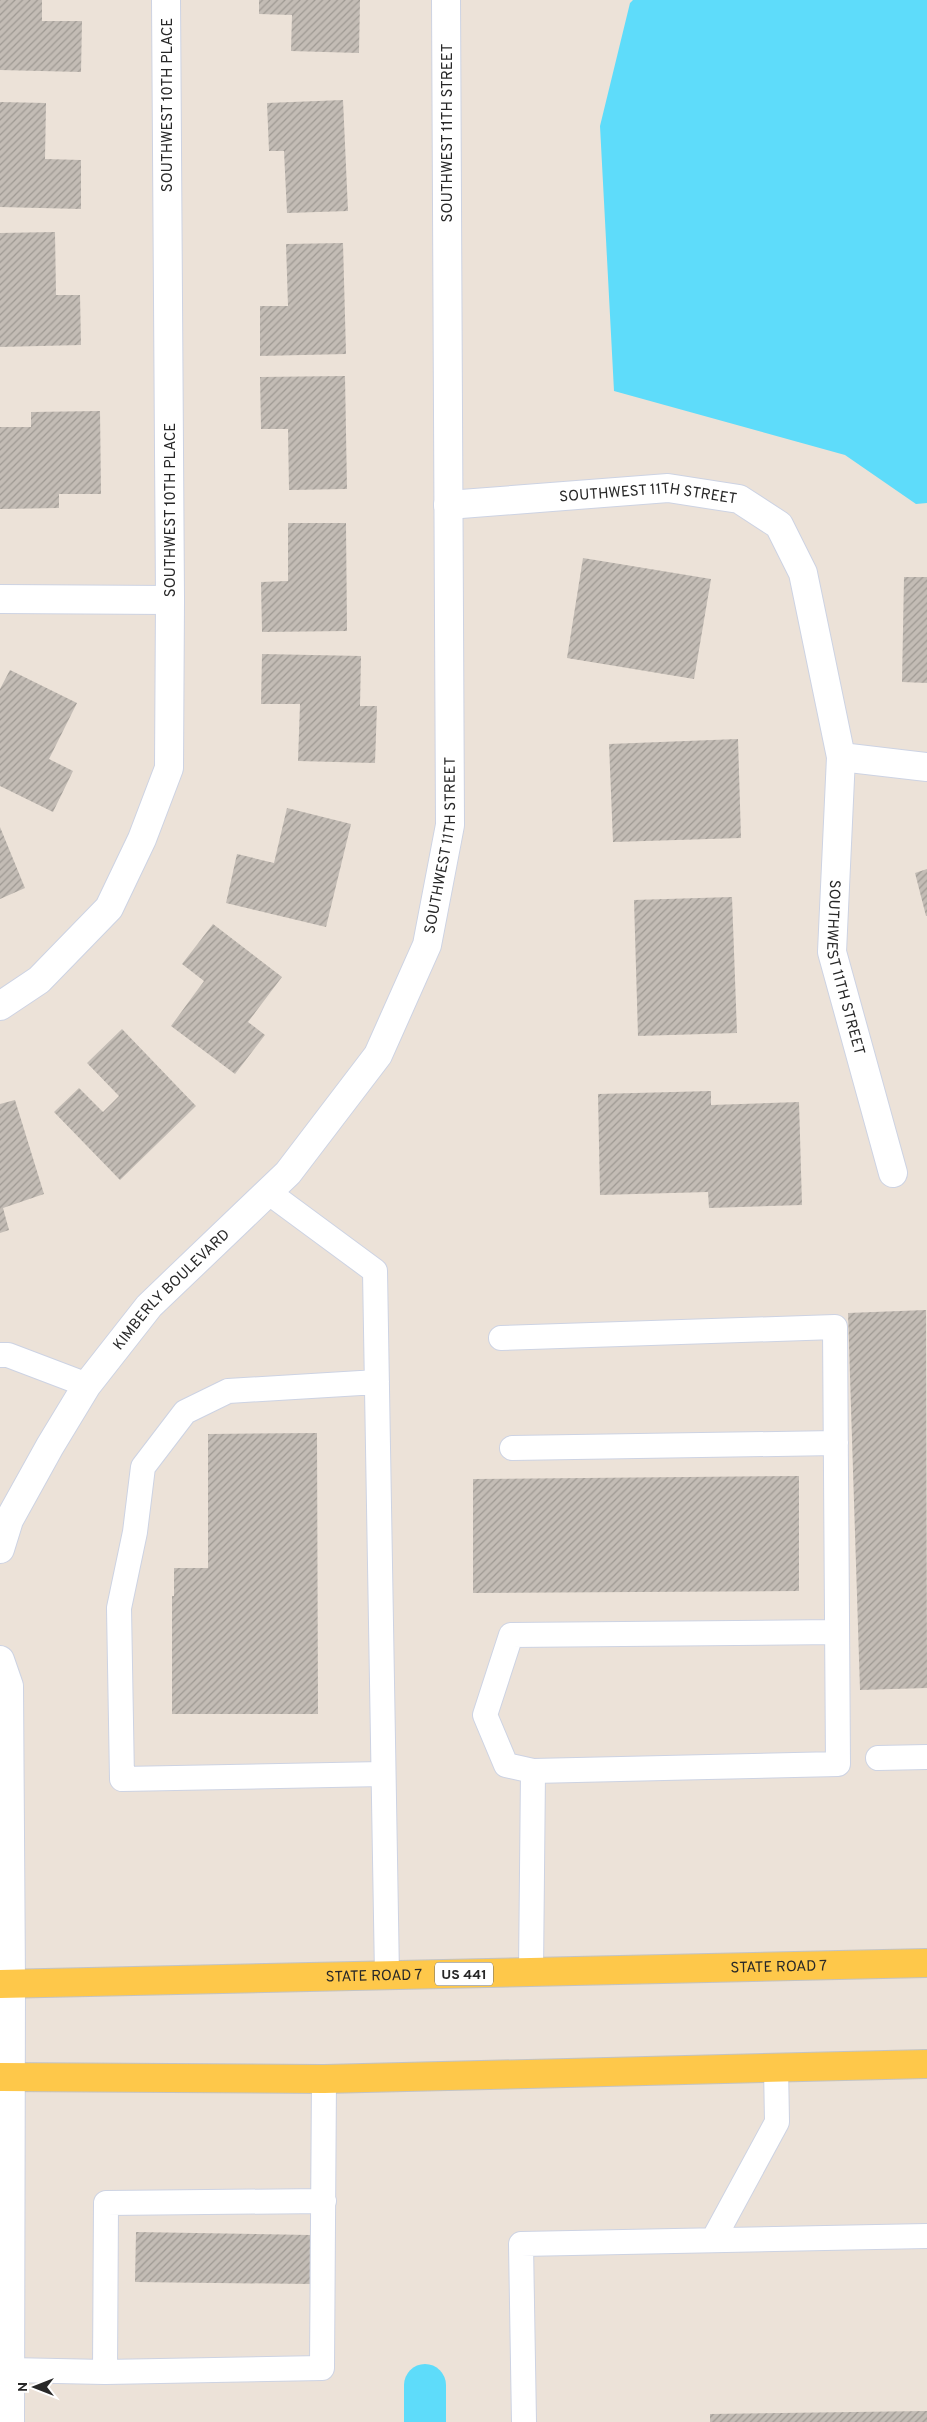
<svg xmlns="http://www.w3.org/2000/svg" width="927" height="2422" viewBox="0 0 927 2422" font-family="Overpass,sans-serif">
  <style>
    .water { fill: #5edcfa }
    .lines { fill: none; stroke-linecap: round; stroke-linejoin: round }
    .canal { stroke: #5edcfa; stroke-width: 42 }
    .building { fill: url(#building-hatch) }
    .service-casing { stroke: #cdd3e3; stroke-width: 26 }
    .minor-casing { stroke: #cdd3e3; stroke-width: 30 }
    .tertiary-casing { stroke: #cdd3e3; stroke-width: 30 }
    .primary-casing { stroke: #c3c3c3; stroke-width: 30 }
    .service { stroke: #fff; stroke-width: 24 }
    .minor { stroke: #fff; stroke-width: 28 }
    .tertiary { stroke: #fff; stroke-width: 28 }
    .primary { stroke: #fec84a; stroke-width: 28 }
    .labels { text-anchor: middle; stroke-width: 4; stroke-linejoin: round; paint-order: stroke }
    .shield { fill: #fff; stroke: #686868; stroke-width: 1 }
    .shield-label { font-size: 14px; font-weight: bold; fill: #282828 }
    .street-label { font-size: 15px; fill: #282828; stroke: #fff }
  </style>
  <defs>
    <pattern id="building-hatch" width="6" height="6" patternUnits="userSpaceOnUse" patternTransform="scale(1.25)"><rect width="6" height="6" fill="#c3bcb5"/><path d="M-1 1l2-2M0 6l6-6M5 7l2-2" fill="none" stroke="#9e9993"/></pattern>
  </defs>
  <rect width="100%" height="100%" fill="#ece2d8"/>
  <path class="water" d="M 633,0 L 927,0 L 927,503 L 916,504 L 845,455 L 614,391 L 600,126 L 630,3 Z"/>
  <g class="lines">
    <path class="canal" d="M 425,2385 L 425,2422"/>
  </g>
  <path class="building" d="M 0,0 L 42,0 L 42,21 L 82,21 L 81,72 L 0,70 Z
    M 259,0 L 360,0 L 359,53 L 291,51 L 292,15 L 259,14 Z
    M 343,100 L 348,211 L 287,213 L 284,151 L 269,151 L 267,103 Z
    M 0,102 L 46,103 L 45,159 L 81,160 L 81,209 L 0,207 Z
    M 55,232 L 56,295 L 80,295 L 81,345 L 0,347 L 0,233 Z
    M 343,243 L 346,354 L 260,356 L 260,306 L 288,306 L 286,244 Z
    M 345,376 L 347,489 L 289,490 L 288,429 L 261,429 L 260,377 Z
    M 100,411 L 101,494 L 59,494 L 59,508 L 0,509 L 0,427 L 31,427 L 31,412 Z
    M 288,523 L 346,523 L 347,631 L 262,632 L 261,582 L 288,581 Z
    M 583,558 L 711,579 L 694,679 L 567,658 Z
    M 904,577 L 927,577 L 927,683 L 902,682 Z
    M 262,654 L 361,656 L 360,706 L 377,706 L 375,763 L 298,761 L 300,704 L 261,704 Z
    M 10,670 L 77,703 L 49,759 L 73,771 L 53,812 L 0,786 L 0,689 Z
    M 738,739 L 741,838 L 613,842 L 609,744 Z
    M 287,808 L 351,824 L 326,927 L 226,903 L 237,854 L 274,863 Z
    M 0,827 L 25,888 L 0,899 Z
    M 927,869 L 927,916 L 926,916 L 915,873 Z
    M 732,897 L 737,1033 L 638,1036 L 634,900 Z
    M 213,924 L 282,977 L 248,1022 L 265,1035 L 235,1074 L 171,1026 L 204,981 L 182,964 Z
    M 122,1029 L 196,1106 L 120,1180 L 54,1112 L 79,1088 L 103,1112 L 119,1096 L 87,1063 Z
    M 711,1091 L 711,1105 L 799,1102 L 802,1205 L 709,1208 L 708,1192 L 600,1195 L 598,1094 Z
    M 15,1100 L 44,1194 L 3,1208 L 9,1230 L 0,1233 L 0,1104 Z
    M 926,1310 L 927,1688 L 860,1690 L 848,1313 Z
    M 317,1433 L 318,1714 L 172,1714 L 172,1596 L 174,1596 L 174,1568 L 208,1568 L 208,1434 Z
    M 799,1476 L 799,1591 L 473,1593 L 473,1479 Z
    M 136,2232 L 310,2235 L 310,2284 L 135,2282 Z
    M 927,2411 L 927,2422 L 710,2422 L 710,2414 Z"/>
  <g class="lines">
    <g class="service-casing">
      <path id="service" d="M 268,1192 L 375,1271 L 387,1976
        M 501,1338 L 835,1327 L 838,1764 L 533,1771 L 531,1972
        M 0,1355 L 8,1355 L 87,1385
        M 377,1382 L 228,1391 L 185,1412 L 143,1467 L 135,1532 L 119,1608 L 122,1779 L 383,1774
        M 512,1448 L 836,1443
        M 878,1758 L 927,1757
        M 533,1771 L 506,1765 L 485,1715 L 511,1635 L 837,1632
        M 713,2240 L 777,2122 L 776,2067
        M 9,2370 L 105,2372 L 322,2368 L 324,2079
        M 105,2372 L 106,2203 L 324,2201
        M 524,2422 L 521,2244 L 927,2236"/>
    </g>
    <g class="minor-casing">
      <g id="minor">
        <path id="s1" d="M 448,505 L 668,488 L 739,499 L 779,525 L 803,573 L 841,757 L 832,952 L 893,1173"/>
        <path d="M 0,599 L 170,600"/>
        <path d="M 841,757 L 927,767"/>
        <path d="M 0,1006 L 39,980 L 109,908 L 142,839 L 169,768 L 170,600 L 166,0"/>
        <path id="s2" d="M 0,1549 L 9,1520 L 50,1446 L 87,1385 L 149,1306 L 288,1173 L 378,1055 L 427,945 L 450,825 L 446,0"/>
        <path d="M 0,1660 L 9,1686 L 11,1984"/>
      </g>
    </g>
    <g class="tertiary-casing">
      <path id="tertiary" d="M 10,2422 L 11,1984"/>
    </g>
    <g class="primary-casing">
      <g id="primary">
        <path id="s3" d="M 0,1984 L 927,1963"/>
        <path d="M 0,2077 L 324,2079 L 927,2064"/>
      </g>
    </g>
    <use href="#service" class="service"/>
    <use href="#minor" class="minor"/>
    <use href="#tertiary" class="tertiary"/>
    <use href="#primary" class="primary"/>
  </g>
  <g class="labels">
    <rect class="shield" x="435" y="1962.5" width="58" height="23" rx="4"/>
    <g class="shield-label">
      <text x="464" y="1979">US 441</text>
    </g>
    <g class="street-label">
      <text transform="translate(167 105) rotate(-90)" y="5">SOUTHWEST 10TH PLACE</text>
      <text transform="translate(447 133) rotate(-90)" y="5">SOUTHWEST 11TH STREET</text>
      <text dy="5" stroke="none"><textPath href="#s1" startOffset="201">SOUTHWEST 11TH STREET</textPath></text>
      <text transform="translate(170 510) rotate(-90)" y="5">SOUTHWEST 10TH PLACE</text>
      <text dy="5" stroke="none"><textPath href="#s2" startOffset="849">SOUTHWEST 11TH STREET</textPath></text>
      <text dy="5" stroke="none"><textPath href="#s1" startOffset="794">SOUTHWEST 11TH STREET</textPath></text>
      <text dy="5" stroke="none"><textPath href="#s2" startOffset="314">KIMBERLY BOULEVARD</textPath></text>
      <text dy="5" stroke="none"><textPath href="#s3" startOffset="779">STATE ROAD 7</textPath></text>
      <text dy="5" stroke="none"><textPath href="#s3" startOffset="374">STATE ROAD 7</textPath></text>
    </g>
  </g>
  <g transform="translate(35 2387) rotate(270)" stroke="#ffffff" stroke-width="4" paint-order="stroke">
  <path d="M0-4L9 19L0 12L-9 19Z" fill="#282828"/>
  <text y="-8" font-size="14" font-weight="bold" text-anchor="middle" fill="#282828">N</text>
  </g>
</svg>
